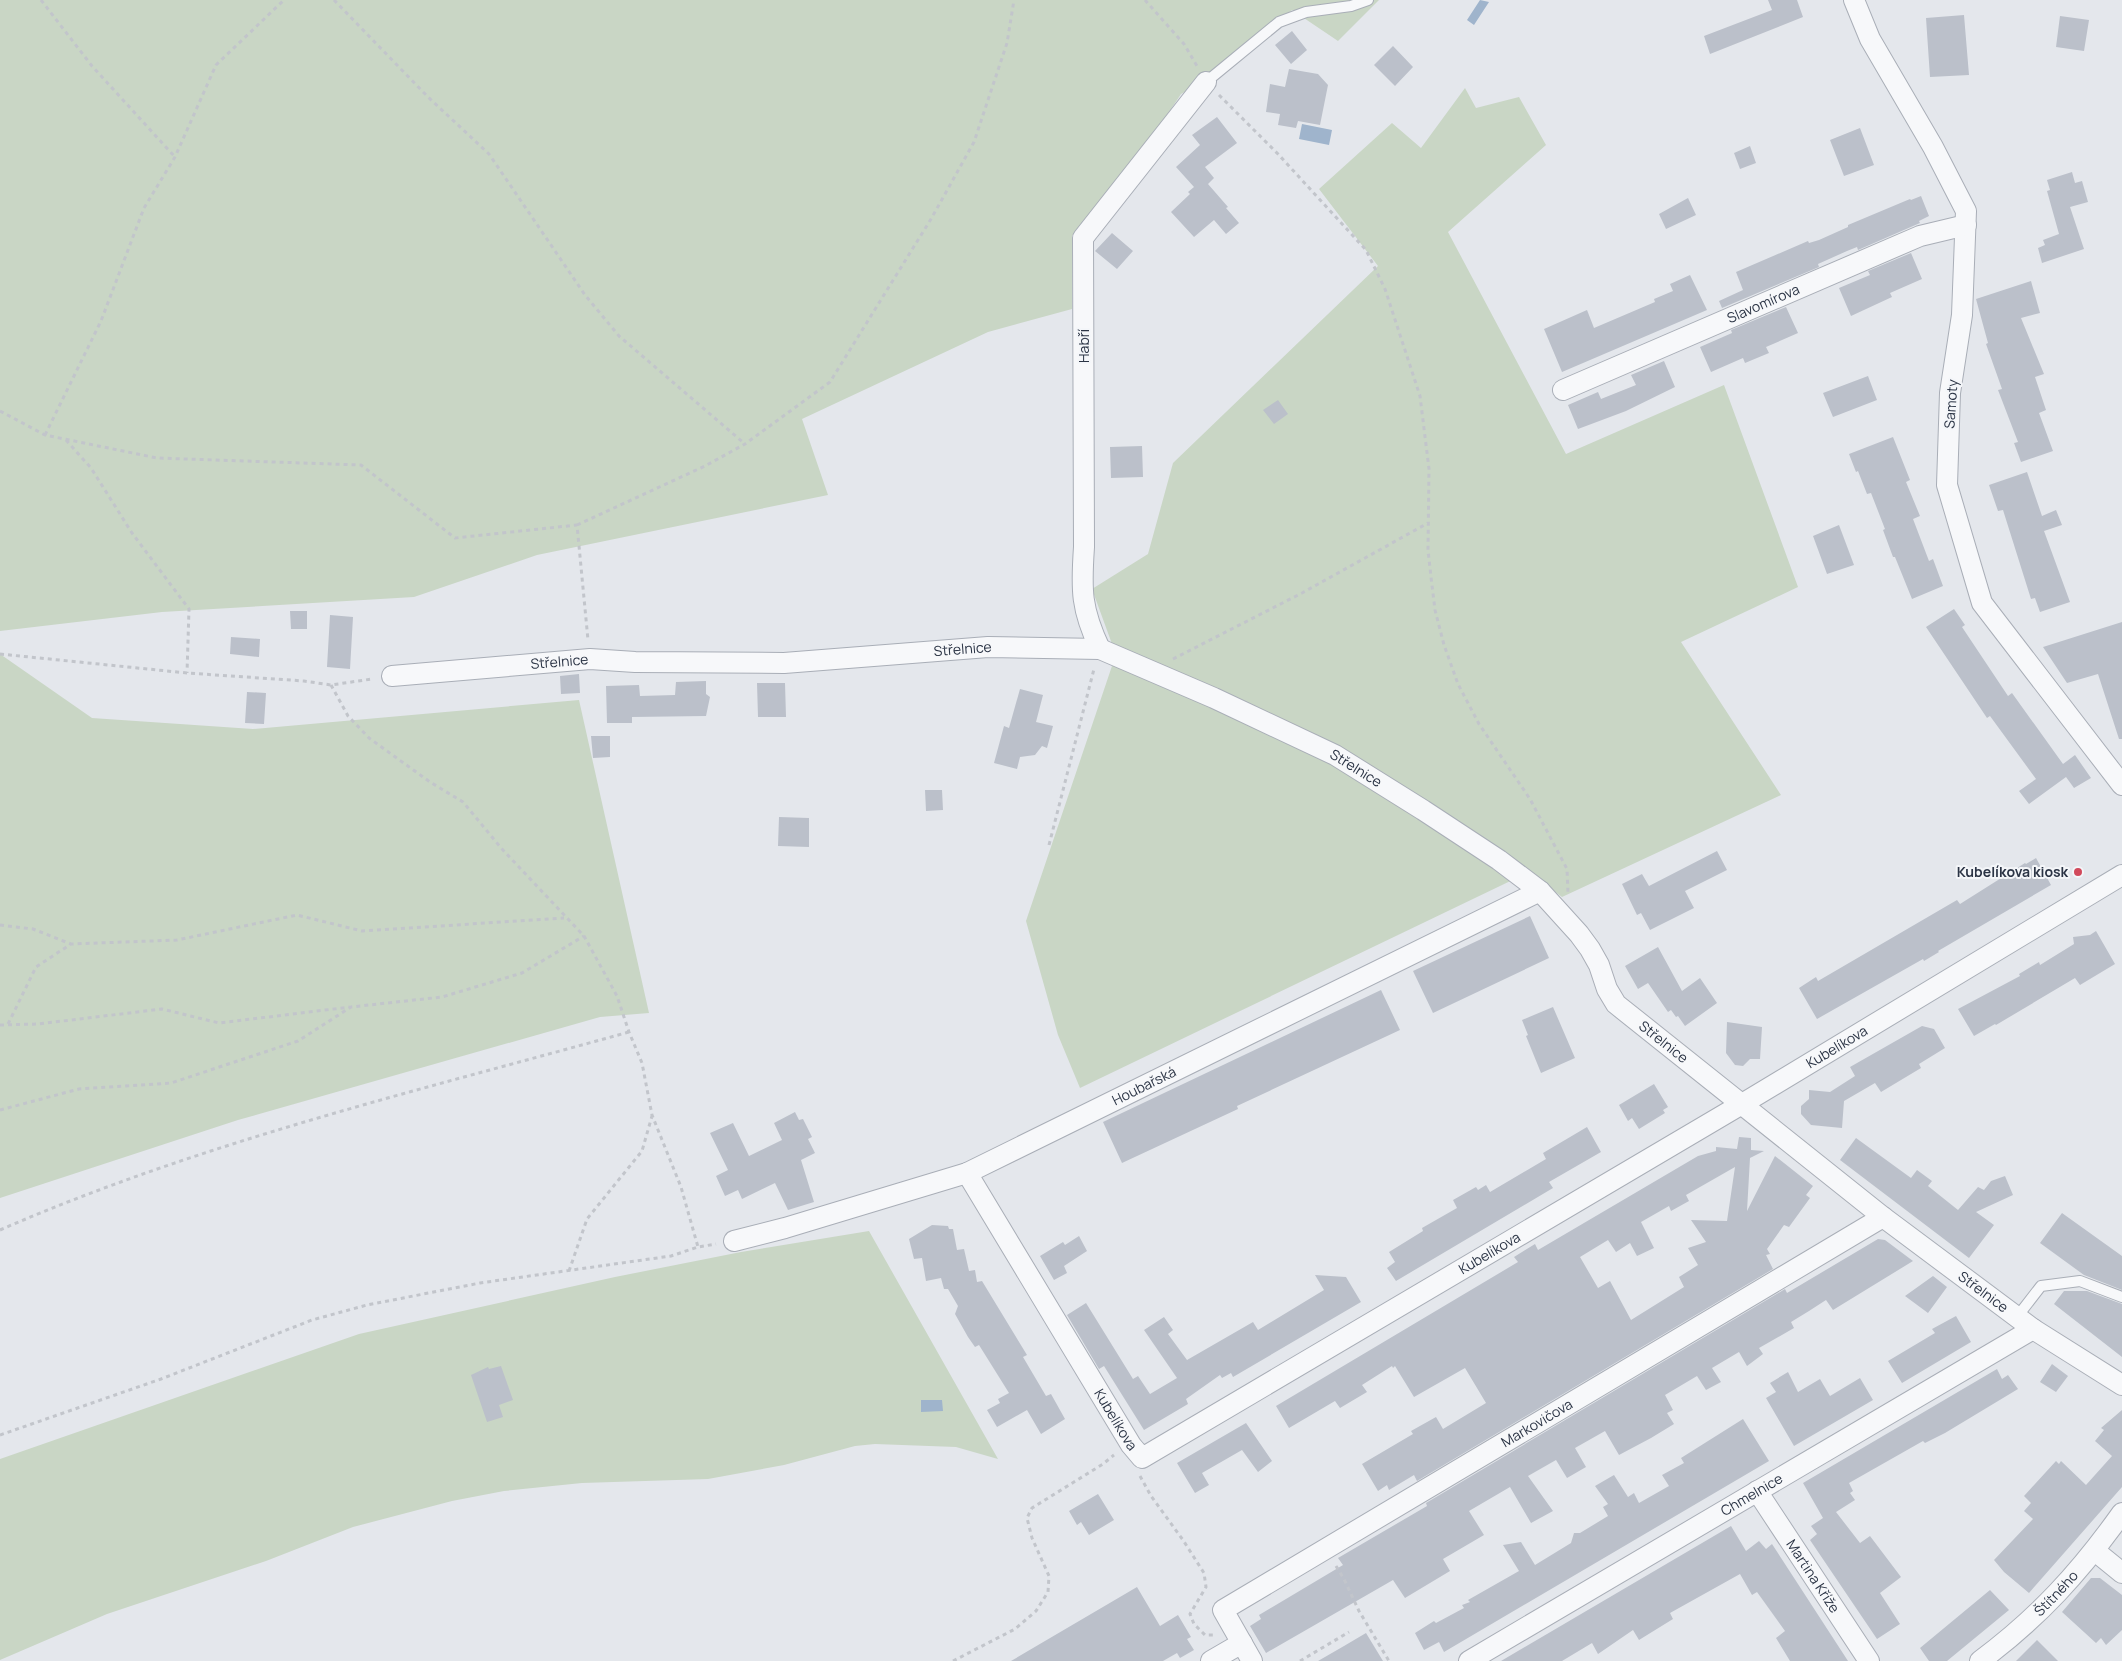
<svg xmlns="http://www.w3.org/2000/svg" width="2122" height="1661" viewBox="0 0 2122 1661" font-family="Manrope,sans-serif">
  <style>
    .green { fill: #c9d6c5 }
    .water { fill: #9fb4cc }
    .building { fill: #bbc0ca; fill-rule: evenodd }
    .lines { fill: none; stroke-linecap: round; stroke-linejoin: round }
    .lane-casing { stroke: #a9aeb7; stroke-width: 12 }
    .street-casing { stroke: #a9aeb7; stroke-width: 22 }
    .path { stroke: #c2c5cb; stroke-width: 3; stroke-dasharray: 4 4; stroke-linecap: butt }
    .lane { stroke: #f7f8fa; stroke-width: 10 }
    .street { stroke: #f7f8fa; stroke-width: 20 }
    .poi-dot { fill: #d1495b; stroke: #f4f6f9; stroke-width: 2 }
    .labels { text-anchor: middle; stroke-width: 4; stroke-linejoin: round; paint-order: stroke }
    .street-label { font-size: 14px; fill: #2b3445; stroke: #f4f6f9 }
    .poi-label { font-size: 14px; font-weight: bold; fill: #2b3445; stroke: #f4f6f9; text-anchor: end }
  </style>
  <rect width="100%" height="100%" fill="#e4e7ec"/>
  <path class="green" d="M 0,0 L 1379,0 L 1338,41 L 1292,10 L 1217,75 L 1181,94 L 1129,172 L 1072,236 L 1072,309 L 988,332 L 802,419 L 828,495 L 537,555 L 414,597 L 162,612 L 0,631 Z
    M 1465,88 L 1476,108 L 1519,97 L 1546,145 L 1448,232 L 1566,454 L 1724,385 L 1798,587 L 1681,642 L 1781,795 L 1562,897 L 1529,872 L 1080,1088 L 1058,1035 L 1026,921 L 1113,663 L 1112,644 L 1092,589 L 1148,554 L 1173,463 L 1378,266 L 1319,189 L 1392,123 L 1421,148 Z
    M 0,654 L 92,718 L 253,729 L 579,700 L 649,1013 L 600,1017 L 238,1120 L 0,1198 Z
    M 869,1231 L 998,1459 L 956,1447 L 875,1444 L 855,1446 L 784,1465 L 708,1479 L 582,1483 L 504,1491 L 452,1501 L 353,1527 L 266,1561 L 107,1614 L 0,1660 L 0,1459 L 359,1334 L 615,1277 L 741,1252 Z"/>
  <path class="water" d="M 1480,0 L 1489,2 L 1474,25 L 1467,20 Z
    M 1302,124 L 1332,130 L 1329,145 L 1299,139 Z
    M 921,1400 L 942,1400 L 943,1411 L 921,1412 Z"/>
  <path class="building" d="M 1768,0 L 1797,0 L 1803,17 L 1710,54 L 1704,36 L 1772,10 Z
    M 1964,15 L 1969,75 L 1930,77 L 1926,18 Z
    M 2060,16 L 2089,20 L 2084,51 L 2056,47 Z
    M 1292,31 L 1307,50 L 1291,64 L 1275,45 Z
    M 1393,46 L 1413,67 L 1395,86 L 1374,65 Z
    M 1289,69 L 1318,74 L 1328,85 L 1320,125 L 1298,121 L 1296,128 L 1278,125 L 1280,114 L 1266,112 L 1270,84 L 1285,87 Z
    M 1217,117 L 1237,143 L 1205,167 L 1214,178 L 1208,184 L 1228,207 L 1226,208 L 1239,223 L 1226,234 L 1214,220 L 1194,237 L 1171,212 L 1190,194 L 1188,192 L 1194,187 L 1176,167 L 1200,145 L 1192,135 Z
    M 1860,128 L 1874,165 L 1844,176 L 1830,140 Z
    M 1750,146 L 1756,163 L 1740,169 L 1734,153 Z
    M 2072,172 L 2075,183 L 2082,181 L 2088,202 L 2070,207 L 2084,249 L 2042,263 L 2038,248 L 2045,245 L 2043,240 L 2059,234 L 2047,191 L 2050,190 L 2047,180 Z
    M 1921,196 L 1929,216 L 1919,221 L 1920,223 L 1858,250 L 1857,247 L 1847,251 L 1818,264 L 1819,267 L 1722,308 L 1719,301 L 1743,290 L 1736,272 L 1808,241 L 1809,243 L 1819,240 L 1848,227 L 1848,225 L 1910,199 L 1911,200 Z
    M 1688,198 L 1696,215 L 1666,229 L 1659,214 Z
    M 1112,233 L 1133,251 L 1117,269 L 1095,251 Z
    M 1911,253 L 1922,279 L 1890,293 L 1892,297 L 1851,316 L 1839,288 L 1870,275 L 1868,271 Z
    M 1690,275 L 1707,310 L 1562,372 L 1544,329 L 1587,310 L 1594,328 L 1655,302 L 1654,299 L 1673,291 L 1670,284 Z
    M 2031,281 L 2040,313 L 2021,318 L 2044,374 L 2035,377 L 2046,410 L 2039,413 L 2053,451 L 2021,462 L 2014,443 L 2018,442 L 1998,390 L 2002,389 L 1986,344 L 1988,343 L 1976,299 Z
    M 1786,307 L 1798,333 L 1766,347 L 1769,353 L 1745,363 L 1743,358 L 1711,372 L 1700,347 L 1732,333 L 1731,330 Z
    M 1664,361 L 1675,387 L 1626,411 L 1578,429 L 1568,405 L 1598,392 L 1601,399 L 1636,385 L 1631,375 Z
    M 1868,376 L 1877,400 L 1833,417 L 1823,393 Z
    M 1278,400 L 1288,414 L 1274,424 L 1263,410 Z
    M 1893,437 L 1910,480 L 1906,482 L 1920,516 L 1913,519 L 1929,561 L 1933,559 L 1943,586 L 1912,599 L 1895,557 L 1893,557 L 1883,530 L 1885,529 L 1871,493 L 1867,494 L 1858,471 L 1856,472 L 1849,454 Z
    M 1142,446 L 1143,477 L 1111,478 L 1110,447 Z
    M 2027,472 L 2042,516 L 2056,510 L 2062,525 L 2044,531 L 2070,602 L 2040,612 L 2035,598 L 2031,599 L 2003,510 L 1998,511 L 1989,485 Z
    M 1839,525 L 1854,565 L 1827,574 L 1813,536 Z
    M 1954,609 L 1965,625 L 1962,627 L 2008,696 L 2012,693 L 2063,764 L 2075,755 L 2091,778 L 2074,788 L 2066,777 L 2029,804 L 2019,791 L 2036,779 L 1990,716 L 1987,718 L 1926,627 Z
    M 290,611 L 307,611 L 307,629 L 291,629 Z
    M 330,615 L 353,617 L 350,669 L 327,667 Z
    M 2122,622 L 2122,739 L 2119,739 L 2098,674 L 2067,683 L 2043,647 Z
    M 231,637 L 260,639 L 259,657 L 230,654 Z
    M 579,674 L 580,693 L 561,694 L 560,676 Z
    M 706,681 L 706,694 L 710,697 L 706,716 L 632,717 L 632,723 L 607,723 L 606,686 L 639,685 L 640,696 L 675,695 L 676,682 Z
    M 757,683 L 785,683 L 786,717 L 758,717 Z
    M 1020,689 L 1043,695 L 1036,722 L 1053,726 L 1047,748 L 1042,746 L 1035,755 L 1020,757 L 1017,769 L 994,763 L 1004,726 L 1009,728 Z
    M 247,692 L 266,693 L 264,724 L 245,723 Z
    M 591,736 L 610,736 L 610,757 L 593,758 Z
    M 925,790 L 942,790 L 943,810 L 926,811 Z
    M 779,817 L 809,818 L 809,847 L 778,846 Z
    M 1717,851 L 1727,870 L 1685,891 L 1694,908 L 1650,930 L 1641,913 L 1637,915 L 1622,884 L 1642,874 L 1649,886 Z
    M 2036,858 L 2051,885 L 1938,951 L 1939,952 L 1924,961 L 1923,959 L 1817,1019 L 1799,988 L 1816,977 L 1818,981 L 1957,900 L 1960,904 L 2025,863 L 2026,864 Z
    M 1530,916 L 1549,958 L 1433,1013 L 1413,971 Z
    M 2096,931 L 2115,964 L 2080,985 L 2075,978 L 1996,1025 L 1995,1024 L 1974,1036 L 1958,1009 L 2020,976 L 2019,974 L 2039,962 L 2040,965 L 2074,944 L 2073,937 L 2090,935 Z
    M 1658,947 L 1682,991 L 1700,978 L 1717,1003 L 1685,1026 L 1678,1016 L 1676,1017 L 1671,1010 L 1668,1012 L 1648,983 L 1638,989 L 1625,966 Z
    M 1381,990 L 1400,1030 L 1237,1106 L 1238,1109 L 1122,1163 L 1103,1122 Z
    M 1553,1007 L 1575,1058 L 1541,1073 L 1526,1036 L 1528,1035 L 1522,1020 Z
    M 1727,1022 L 1762,1027 L 1760,1059 L 1750,1059 L 1743,1066 L 1735,1065 L 1726,1053 Z
    M 1922,1026 L 1934,1029 L 1945,1048 L 1919,1064 L 1921,1068 L 1881,1092 L 1875,1083 L 1844,1101 L 1842,1128 L 1811,1125 L 1801,1114 L 1801,1106 L 1809,1099 L 1809,1090 L 1830,1092 L 1855,1076 L 1850,1067 Z
    M 1654,1084 L 1668,1107 L 1663,1110 L 1665,1113 L 1639,1129 L 1632,1118 L 1628,1121 L 1619,1105 Z
    M 795,1112 L 799,1120 L 803,1119 L 812,1137 L 808,1139 L 815,1153 L 801,1160 L 814,1202 L 788,1210 L 775,1183 L 742,1199 L 738,1190 L 725,1196 L 716,1176 L 728,1170 L 710,1133 L 733,1123 L 749,1156 L 782,1140 L 774,1123 Z
    M 1587,1127 L 1601,1152 L 1549,1182 L 1553,1188 L 1396,1281 L 1387,1268 L 1395,1262 L 1389,1252 L 1423,1231 L 1422,1228 L 1457,1208 L 1453,1200 L 1476,1187 L 1478,1190 L 1486,1185 L 1490,1192 L 1546,1159 L 1543,1153 Z
    M 1739,1137 L 1751,1138 L 1751,1150 L 1764,1151 L 1750,1158 L 1747,1211 L 1775,1156 L 1813,1186 L 1806,1195 L 1810,1198 L 1789,1227 L 1784,1225 L 1767,1249 L 1770,1254 L 1766,1255 L 1773,1269 L 1417,1481 L 1414,1475 L 1389,1490 L 1387,1485 L 1378,1491 L 1362,1464 L 1413,1434 L 1411,1431 L 1436,1417 L 1443,1429 L 1486,1403 L 1465,1368 L 1414,1397 L 1395,1366 L 1393,1368 L 1392,1366 L 1362,1385 L 1367,1392 L 1340,1408 L 1335,1401 L 1289,1428 L 1276,1406 L 1518,1262 L 1514,1257 L 1535,1244 L 1538,1250 L 1698,1156 L 1716,1151 L 1716,1147 L 1737,1149 ZM 1735,1167 L 1727,1221 L 1691,1220 L 1706,1242 L 1688,1248 L 1698,1265 L 1679,1277 L 1684,1287 L 1631,1320 L 1610,1281 L 1598,1288 L 1580,1257 L 1608,1240 L 1616,1252 L 1630,1243 L 1637,1256 L 1654,1248 L 1641,1222 L 1669,1206 L 1671,1211 L 1689,1201 L 1686,1195 Z
    M 1856,1138 L 1911,1178 L 1917,1170 L 1932,1181 L 1928,1186 L 1958,1210 L 1978,1187 L 1984,1190 L 1991,1181 L 2005,1176 L 2013,1195 L 1976,1212 L 1994,1225 L 1969,1258 L 1840,1160 Z
    M 2062,1213 L 2122,1256 L 2122,1290 L 2084,1275 L 2040,1243 Z
    M 932,1225 L 948,1226 L 949,1229 L 953,1229 L 957,1250 L 964,1249 L 969,1271 L 975,1270 L 977,1282 L 982,1281 L 1027,1355 L 1023,1357 L 1046,1396 L 1051,1394 L 1065,1419 L 1041,1434 L 1027,1410 L 997,1427 L 987,1410 L 1000,1403 L 998,1399 L 1009,1393 L 979,1345 L 975,1347 L 968,1337 L 955,1314 L 958,1306 L 948,1289 L 944,1289 L 941,1278 L 926,1281 L 922,1258 L 914,1259 L 909,1239 Z
    M 1079,1236 L 1087,1251 L 1064,1266 L 1067,1273 L 1054,1280 L 1040,1256 L 1063,1242 L 1065,1245 Z
    M 1878,1239 L 1885,1240 L 1913,1261 L 1833,1310 L 1826,1300 L 1809,1311 L 1791,1322 L 1794,1328 L 1759,1348 L 1763,1354 L 1747,1366 L 1739,1352 L 1712,1368 L 1721,1382 L 1706,1390 L 1697,1376 L 1665,1395 L 1673,1410 L 1667,1413 L 1674,1424 L 1651,1438 L 1619,1455 L 1605,1431 L 1575,1448 L 1586,1467 L 1567,1478 L 1556,1460 L 1528,1476 L 1553,1511 L 1531,1523 L 1510,1487 L 1469,1511 L 1484,1535 L 1443,1559 L 1450,1571 L 1405,1598 L 1393,1580 L 1266,1653 L 1250,1626 L 1261,1619 L 1259,1615 L 1343,1565 L 1338,1558 L 1427,1506 L 1426,1503 L 1785,1289 L 1787,1293 Z
    M 1315,1275 L 1346,1277 L 1361,1302 L 1233,1377 L 1231,1373 L 1222,1378 L 1220,1375 L 1186,1399 L 1188,1404 L 1144,1430 L 1104,1366 L 1099,1369 L 1067,1315 L 1086,1303 L 1133,1379 L 1138,1376 L 1150,1394 L 1177,1378 L 1144,1330 L 1164,1317 L 1173,1330 L 1168,1334 L 1187,1360 L 1253,1322 L 1258,1330 L 1324,1290 Z
    M 1933,1276 L 1947,1287 L 1928,1313 L 1905,1296 Z
    M 2064,1291 L 2087,1291 L 2122,1304 L 2122,1357 L 2054,1304 Z
    M 1956,1316 L 1971,1342 L 1902,1383 L 1888,1361 L 1935,1333 L 1932,1329 Z
    M 2052,1364 L 2068,1376 L 2056,1392 L 2040,1382 Z
    M 501,1366 L 513,1400 L 499,1405 L 503,1417 L 487,1422 L 471,1375 L 488,1367 L 489,1369 Z
    M 1997,1369 L 2002,1379 L 2008,1375 L 2018,1389 L 1945,1433 L 1925,1443 L 1923,1441 L 1849,1483 L 1853,1491 L 1850,1493 L 1855,1500 L 1836,1512 L 1860,1543 L 1870,1536 L 1901,1577 L 1880,1593 L 1900,1624 L 1877,1639 L 1810,1540 L 1817,1534 L 1811,1526 L 1823,1518 L 1803,1483 Z
    M 1788,1372 L 1798,1392 L 1820,1379 L 1830,1396 L 1860,1378 L 1873,1400 L 1794,1446 L 1766,1398 L 1776,1392 L 1770,1383 Z
    M 2122,1410 L 2122,1487 L 2029,1593 L 2004,1572 L 1994,1560 L 2033,1519 L 2024,1511 L 2031,1503 L 2024,1496 L 2056,1461 L 2059,1464 L 2061,1461 L 2086,1485 L 2112,1456 L 2095,1441 L 2104,1430 L 2101,1428 Z
    M 1743,1419 L 1769,1461 L 1444,1652 L 1439,1642 L 1424,1650 L 1415,1633 L 1434,1621 L 1436,1623 L 1464,1608 L 1462,1605 L 1470,1602 L 1468,1600 L 1519,1571 L 1503,1545 L 1521,1542 L 1535,1565 L 1571,1543 L 1574,1533 L 1580,1533 L 1608,1516 L 1603,1507 L 1608,1504 L 1595,1486 L 1614,1475 L 1628,1497 L 1634,1493 L 1639,1503 L 1669,1486 L 1662,1475 L 1684,1463 L 1681,1458 Z
    M 1246,1423 L 1272,1461 L 1258,1472 L 1242,1450 L 1202,1473 L 1209,1485 L 1195,1493 L 1177,1463 Z
    M 1098,1494 L 1114,1520 L 1089,1535 L 1081,1522 L 1077,1525 L 1069,1511 Z
    M 1731,1526 L 1746,1551 L 1759,1541 L 1766,1549 L 1772,1544 L 1848,1661 L 1790,1661 L 1776,1638 L 1785,1631 L 1757,1592 L 1752,1595 L 1740,1574 L 1670,1613 L 1673,1619 L 1639,1640 L 1633,1630 L 1598,1654 L 1592,1643 L 1562,1661 L 1501,1661 Z
    M 2091,1578 L 2100,1578 L 2122,1595 L 2122,1630 L 2106,1645 L 2101,1638 L 2096,1643 L 2062,1612 Z
    M 1137,1587 L 1160,1626 L 1178,1615 L 1191,1637 L 1187,1639 L 1194,1650 L 1180,1658 L 1177,1653 L 1163,1661 L 1011,1661 Z
    M 1990,1590 L 2009,1610 L 1947,1661 L 1929,1661 L 1920,1648 Z
    M 1366,1633 L 1383,1661 L 1318,1661 L 1344,1646 Z
    M 2037,1640 L 2058,1661 L 2016,1661 Z"/>
  <g class="lines">
    <g class="lane-casing">
      <path id="lane" d="M 1206,82 L 1279,22 L 1306,12 L 1351,6 L 1368,0
        M 2017,1317 L 2041,1286 L 2080,1281 L 2122,1297"/>
    </g>
    <g class="street-casing">
      <g id="street">
        <path d="M 1854,0 L 1870,39 L 1933,147 L 1966,211 L 1962,315 L 1950,393 L 1947,485 L 1982,603 L 2122,785"/>
        <path id="s1" d="M 1563,390 L 1920,236 L 1966,225"/>
        <path d="M 1100,649 C 1081,609 1081,590 1084,547 L 1083,238 L 1206,82"/>
        <path id="s2" d="M 392,676 L 590,659 L 635,662 L 784,663 L 988,647 L 1100,649 L 1214,698 L 1335,755 L 1423,810 L 1499,860 L 1540,891 L 1579,934 L 1590,949 L 1599,965 L 1607,989 L 1616,1004 L 1883,1217 L 2033,1329 L 2122,1385"/>
        <path id="s3" d="M 967,1173 L 1131,1445 L 1142,1458 L 1742,1104 L 2122,875"/>
        <path id="s4" d="M 734,1241 L 785,1228 L 967,1173 L 1540,891"/>
        <path id="s5" d="M 1757,1491 L 1869,1661"/>
        <path d="M 2095,1551 L 2122,1573"/>
        <path d="M 1211,1661 L 1242,1643"/>
        <path id="s6" d="M 1252,1661 L 1223,1610 L 1883,1217"/>
        <path id="s7" d="M 1469,1661 L 2033,1329"/>
        <path id="s8" d="M 1980,1661 C 2038,1618 2080,1572 2122,1513"/>
      </g>
    </g>
    <path class="path" d="M 41,0 L 92,66 L 175,157
      M 334,0 L 428,97 L 489,154 L 585,295 L 619,336 L 745,444
      M 1145,0 L 1184,44 L 1197,66
      M 1219,95 L 1278,154 L 1366,250 L 1385,289 L 1420,396 L 1429,469 L 1428,550 L 1431,577 L 1435,610 L 1444,645 L 1458,684 L 1479,724 L 1530,799 L 1567,869 L 1568,893
      M 0,411 L 45,435 L 157,458 L 361,465 L 455,538 L 577,525 L 588,640
      M 45,435 L 101,321 L 144,208 L 175,157 L 216,65 L 284,0
      M 66,440 L 91,468 L 132,533 L 189,609 L 187,673
      M 577,525 L 705,466 L 745,444 L 830,382 L 931,219 L 974,142 L 1007,43 L 1014,0
      M 0,654 L 187,673 L 304,681 L 331,685 L 372,679
      M 1173,659 L 1302,593 L 1428,523
      M 331,685 L 348,716 L 369,738 L 430,782 L 463,802 L 502,849 L 584,936 L 617,996 L 629,1032 L 642,1063 L 652,1115 L 681,1187 L 698,1247
      M 1049,845 L 1094,669
      M 0,925 L 33,929 L 71,944
      M 8,1024 L 36,967 L 71,944 L 177,940 L 297,915 L 362,931 L 564,918
      M 0,1025 L 38,1024 L 162,1009 L 219,1023 L 350,1007
      M 0,1110 L 79,1089 L 171,1083 L 298,1041 L 351,1007 L 442,997 L 522,973 L 584,936
      M 0,1230 C 202,1142 417,1091 629,1032
      M 569,1271 L 587,1219 L 642,1151 L 652,1116
      M 0,1435 L 161,1379 L 312,1320 L 367,1305 L 480,1283 L 671,1256 L 698,1247 L 716,1244
      M 1140,1476 L 1151,1496 L 1183,1540 L 1204,1573 L 1206,1587 L 1190,1614 L 1194,1624 L 1205,1635 L 1214,1635
      M 1336,1566 L 1344,1579 L 1359,1611 L 1389,1661
      M 953,1661 L 1015,1629 L 1036,1611 L 1048,1592 L 1049,1576 L 1032,1538 L 1027,1518 L 1032,1508 L 1103,1464 L 1114,1455
      M 1300,1661 L 1349,1632"/>
    <use href="#lane" class="lane"/>
    <use href="#street" class="street"/>
  </g>
  <circle class="poi-dot" cx="2078" cy="872" r="5"/>
  <g class="labels">
    <g class="street-label">
      <text dy="5" stroke="none"><textPath href="#s1" startOffset="218">Slavomírova</textPath></text>
      <text transform="translate(1084 346) rotate(-90)" y="5">Habří</text>
      <text transform="translate(1951 404) rotate(-86)" y="5">Samoty</text>
      <text dy="5" stroke="none"><textPath href="#s2" startOffset="572">Střelnice</textPath></text>
      <text dy="5" stroke="none"><textPath href="#s2" startOffset="168">Střelnice</textPath></text>
      <text dy="5" stroke="none"><textPath href="#s2" startOffset="992">Střelnice</textPath></text>
      <text dy="5" stroke="none"><textPath href="#s2" startOffset="1412">Střelnice</textPath></text>
      <text dy="5" stroke="none"><textPath href="#s3" startOffset="1142">Kubelíkova</textPath></text>
      <text dy="5" stroke="none"><textPath href="#s4" startOffset="440">Houbařská</textPath></text>
      <text dy="5" stroke="none"><textPath href="#s3" startOffset="738">Kubelíkova</textPath></text>
      <text dy="5" stroke="none"><textPath href="#s2" startOffset="1818">Střelnice</textPath></text>
      <text dy="5" stroke="none"><textPath href="#s3" startOffset="288">Kubelíkova</textPath></text>
      <text dy="5" stroke="none"><textPath href="#s6" startOffset="424">Markovičova</textPath></text>
      <text dy="5" stroke="none"><textPath href="#s7" startOffset="328">Chmelnice</textPath></text>
      <text dy="5" stroke="none"><textPath href="#s5" startOffset="102">Martina Kříže</textPath></text>
      <text dy="5" stroke="none"><textPath href="#s8" startOffset="102">Štítného</textPath></text>
    </g>
    <g class="poi-label">
      <text x="2068" y="877">Kubelíkova kiosk</text>
    </g>
  </g>
</svg>
